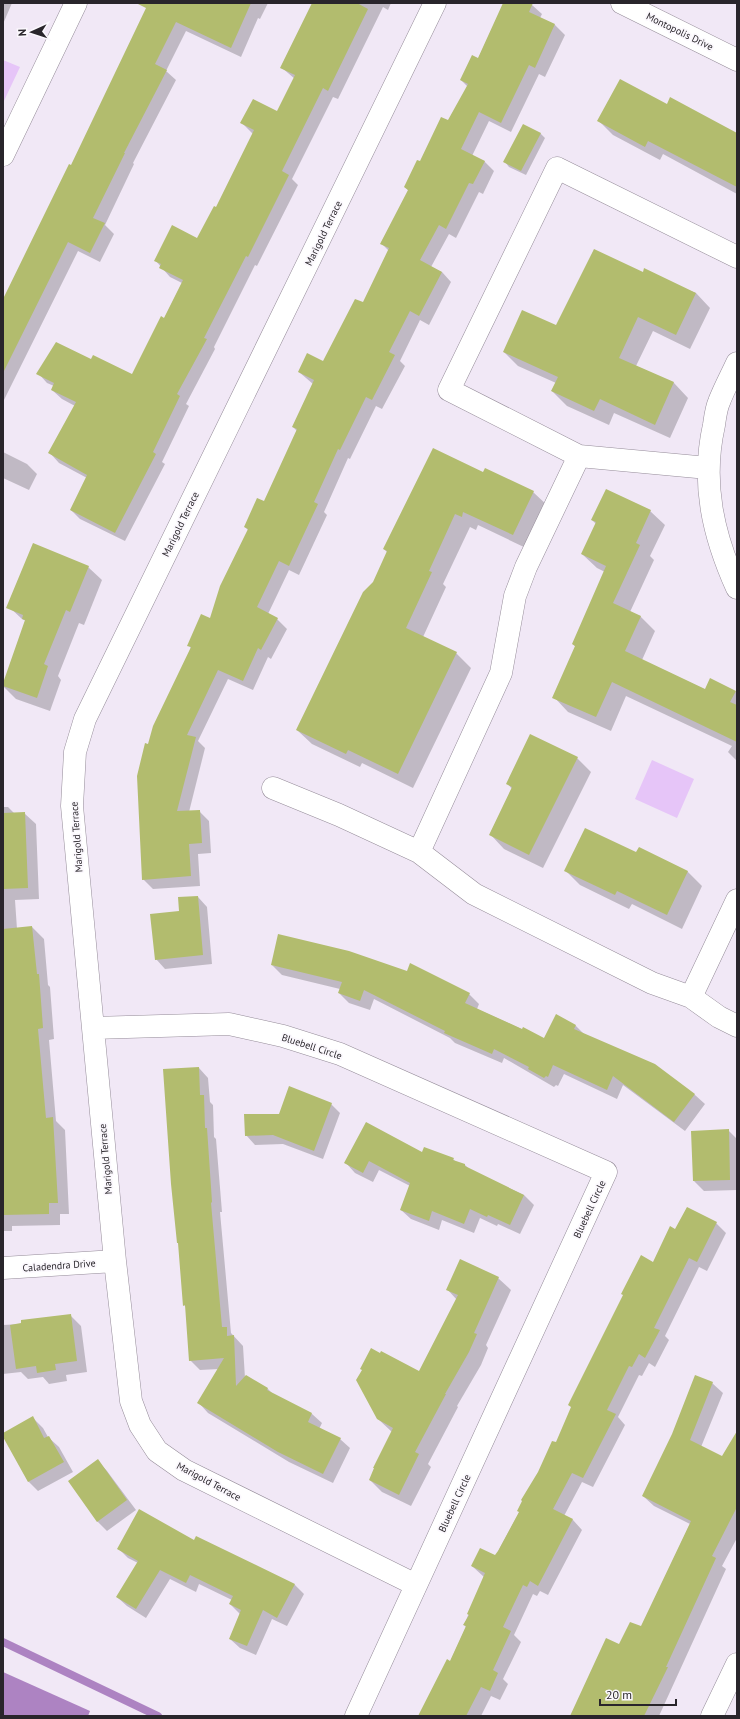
<svg xmlns="http://www.w3.org/2000/svg" width="740" height="1719" viewBox="0 0 740 1719" font-family="'PT Sans',sans-serif">
  <style>
    .green { fill: #e6c5f8 }
    .water { fill: #ad83c2 }
    .shadow { fill: #0003 }
    .lines { fill: none; stroke-linecap: round; stroke-linejoin: round }
    .stream { stroke: #ad83c2; stroke-width: 8 }
    .building { fill: #b2bc6e }
    .minor-casing { stroke: #958c99; stroke-width: 23 }
    .major-casing { stroke: #958c99; stroke-width: 23 }
    .minor { stroke: #fff; stroke-width: 22 }
    .major { stroke: #fff; stroke-width: 22 }
    .labels { text-anchor: middle; stroke-width: 3.5; stroke-linejoin: round; paint-order: stroke }
    .street-label { font-size: 10px; fill: #29252b; stroke: #fbf8fd }
  </style>
  <rect width="100%" height="100%" fill="#f1e8f6"/>
  <path class="green" d="M 3,60 L 20,67 L 3,103 Z
    M 652,760 L 694,779 L 677,818 L 635,799 Z"/>
  <path class="water" d="M 3,1672 L 90,1711 L 88,1716 L 3,1716 Z"/>
  <path class="shadow" d="M 3,3 L 12,3 L 3,24 Z
    M 150,3 L 268,3 L 260,19 L 258,18 L 241,57 L 186,31 L 166,71 L 176,80 L 133,163 L 134,164 L 105,225 L 114,234 L 100,262 L 78,251 L 3,402 L 3,308 Z
    M 314,3 L 391,3 L 388,10 L 383,7 L 338,99 L 333,97 L 292,179 L 298,185 L 257,266 L 255,265 L 214,347 L 215,349 L 186,404 L 189,406 L 162,462 L 165,464 L 125,541 L 80,519 L 71,510 L 87,478 L 59,463 L 50,453 L 75,406 L 62,399 L 52,390 L 54,386 L 47,383 L 38,373 L 91,361 L 132,376 L 164,319 L 182,283 L 170,277 L 155,260 L 198,239 L 216,209 L 253,134 L 242,123 L 278,112 L 295,79 L 281,67 Z
    M 504,3 L 529,3 L 532,5 L 542,14 L 540,18 L 555,25 L 565,35 L 545,77 L 539,74 L 511,132 L 489,121 L 472,156 L 484,161 L 494,171 L 483,194 L 479,192 L 456,238 L 449,234 L 431,267 L 442,272 L 451,282 L 429,325 L 420,320 L 400,361 L 405,366 L 382,409 L 376,406 L 350,459 L 348,458 L 324,512 L 327,515 L 299,575 L 289,570 L 268,614 L 277,619 L 287,629 L 271,659 L 268,657 L 253,690 L 228,679 L 198,741 L 205,748 L 189,812 L 199,811 L 209,821 L 211,853 L 198,854 L 200,886 L 153,889 L 143,879 L 149,745 L 191,648 L 188,645 L 211,619 L 249,531 L 245,527 L 265,502 L 297,431 L 293,427 L 313,384 L 299,372 L 324,362 L 363,304 L 389,251 L 381,243 L 409,191 L 405,187 L 448,121 L 468,87 L 461,80 L 478,59 Z
    M 667,105 L 737,134 L 737,194 L 663,154 L 660,160 L 613,135 L 599,121 Z
    M 540,133 L 545,138 L 526,175 L 509,167 L 505,162 Z
    M 644,273 L 696,293 L 710,308 L 690,349 L 653,331 L 636,366 L 674,383 L 688,398 L 670,438 L 614,413 L 609,425 L 567,406 L 552,391 L 556,383 L 518,366 L 504,352 L 556,327 Z
    M 3,452 L 27,464 L 37,474 L 29,490 L 3,478 Z
    M 484,473 L 533,492 L 548,506 L 528,549 L 478,525 L 476,530 L 470,527 L 443,584 L 446,587 L 423,637 L 456,653 L 471,668 L 413,788 L 362,763 L 360,767 L 312,744 L 297,730 L 374,583 L 388,553 L 384,549 Z
    M 650,511 L 665,525 L 650,556 L 654,560 L 630,612 L 640,616 L 655,631 L 642,660 L 706,690 L 735,691 L 737,693 L 737,761 L 728,752 L 732,746 L 626,696 L 611,731 L 568,712 L 554,697 L 576,647 L 573,644 L 605,572 L 597,568 L 582,554 L 596,524 L 592,520 Z
    M 88,567 L 102,580 L 84,625 L 79,623 L 58,676 L 61,680 L 50,711 L 16,699 L 3,686 L 26,621 L 22,619 L 8,606 Z
    M 577,758 L 591,772 L 543,868 L 504,849 L 490,834 L 512,789 L 507,783 Z
    M 3,807 L 8,807 L 14,813 L 24,813 L 36,824 L 39,899 L 15,900 L 17,929 L 32,927 L 44,939 L 48,985 L 50,987 L 54,1039 L 49,1040 L 56,1121 L 65,1130 L 69,1214 L 60,1214 L 60,1225 L 12,1226 L 12,1231 L 3,1231 Z
    M 566,871 L 687,871 L 702,886 L 682,929 L 632,904 L 629,909 L 580,885 Z
    M 198,897 L 207,907 L 212,964 L 165,969 L 156,959 L 180,912 Z
    M 272,965 L 469,994 L 479,1004 L 477,1009 L 544,1039 L 556,1016 L 576,1026 L 585,1035 L 654,1065 L 695,1095 L 705,1104 L 685,1131 L 623,1085 L 617,1099 L 564,1074 L 558,1086 L 556,1085 L 554,1087 L 504,1058 L 502,1063 L 455,1043 L 450,1038 L 374,999 L 370,1010 L 349,1003 L 339,993 L 340,989 L 282,975 Z
    M 199,1068 L 208,1078 L 210,1102 L 213,1105 L 214,1137 L 216,1139 L 222,1212 L 220,1212 L 231,1333 L 243,1346 L 245,1378 L 246,1376 L 268,1389 L 274,1395 L 312,1414 L 322,1423 L 319,1429 L 340,1439 L 350,1448 L 333,1483 L 289,1462 L 208,1413 L 199,1403 L 219,1369 L 200,1370 L 190,1360 L 186,1307 L 184,1305 Z
    M 331,1104 L 340,1113 L 323,1159 L 283,1144 L 255,1145 L 246,1135 Z
    M 728,1130 L 737,1139 L 737,1190 L 704,1191 L 694,1181 Z
    M 422,1153 L 453,1159 L 456,1162 L 465,1165 L 470,1170 L 524,1195 L 534,1205 L 520,1234 L 498,1224 L 497,1226 L 480,1218 L 474,1233 L 442,1220 L 439,1230 L 411,1219 L 401,1210 L 410,1186 L 379,1170 L 373,1182 L 355,1173 L 346,1163 Z
    M 687,1208 L 716,1223 L 726,1233 L 707,1271 L 699,1267 L 665,1336 L 669,1340 L 655,1367 L 649,1363 L 642,1376 L 639,1375 L 618,1417 L 625,1425 L 593,1487 L 582,1482 L 564,1516 L 573,1520 L 582,1530 L 548,1595 L 540,1591 L 537,1596 L 533,1594 L 514,1635 L 521,1642 L 503,1679 L 508,1684 L 500,1700 L 491,1696 L 481,1716 L 420,1716 L 450,1662 L 466,1627 L 464,1625 L 484,1577 L 472,1566 L 495,1557 L 654,1263 L 676,1230 Z
    M 498,1278 L 511,1290 L 486,1345 L 488,1348 L 481,1365 L 457,1406 L 458,1407 L 428,1464 L 431,1467 L 411,1506 L 382,1492 L 370,1480 L 392,1432 L 377,1418 L 420,1372 L 457,1300 L 447,1289 Z
    M 70,1315 L 81,1326 L 87,1372 L 66,1375 L 67,1381 L 49,1384 L 43,1377 L 28,1379 L 21,1372 L 3,1374 L 3,1325 L 22,1324 Z
    M 712,1383 L 723,1393 L 701,1447 L 723,1458 L 737,1433 L 737,1538 L 722,1566 L 726,1569 L 659,1716 L 571,1716 L 620,1646 L 641,1628 L 690,1524 L 654,1506 L 643,1496 Z
    M 33,1418 L 43,1428 L 48,1437 L 59,1447 L 73,1472 L 38,1491 L 28,1481 L 3,1435 Z
    M 98,1461 L 107,1471 L 136,1510 L 107,1531 L 97,1521 Z
    M 194,1542 L 295,1585 L 304,1594 L 287,1626 L 272,1619 L 256,1655 L 240,1648 L 230,1639 L 240,1614 L 230,1604 L 232,1600 L 199,1584 L 196,1592 L 170,1579 L 146,1618 L 127,1606 L 117,1597 L 138,1563 L 128,1558 L 118,1548 Z"/>
  <g class="lines">
    <path class="stream" d="M 3,1642 L 158,1716"/>
  </g>
  <path class="building" d="M 136,3 L 251,3 L 231,48 L 176,22 L 155,64 L 167,70 L 124,153 L 125,153 L 93,218 L 105,223 L 90,253 L 68,242 L 3,373 L 3,299 L 69,164 L 71,165 L 146,8 Z
    M 312,3 L 357,3 L 368,9 L 328,91 L 323,88 L 282,171 L 289,175 L 248,257 L 246,256 L 204,338 L 207,339 L 177,394 L 180,396 L 153,452 L 156,454 L 115,533 L 70,510 L 87,475 L 48,453 L 76,402 L 51,390 L 54,383 L 36,374 L 56,342 L 91,359 L 93,355 L 132,374 L 161,316 L 164,318 L 183,280 L 159,268 L 161,264 L 154,261 L 172,225 L 197,238 L 214,206 L 216,207 L 254,130 L 240,123 L 253,99 L 277,111 L 295,75 L 280,68 Z
    M 503,3 L 533,3 L 529,12 L 555,24 L 535,68 L 529,65 L 501,123 L 479,112 L 461,149 L 485,161 L 473,184 L 469,183 L 446,229 L 439,225 L 420,260 L 442,272 L 419,316 L 410,311 L 389,352 L 395,355 L 372,400 L 366,397 L 340,450 L 338,449 L 314,502 L 318,504 L 289,566 L 279,561 L 257,607 L 278,618 L 261,650 L 258,648 L 243,681 L 218,670 L 187,735 L 196,737 L 177,811 L 200,810 L 202,843 L 189,844 L 191,876 L 142,880 L 137,776 L 145,743 L 148,744 L 153,726 L 191,647 L 187,646 L 201,614 L 210,618 L 220,586 L 248,529 L 244,527 L 257,498 L 264,501 L 297,429 L 292,427 L 314,380 L 298,372 L 307,353 L 323,361 L 355,299 L 363,302 L 389,248 L 380,244 L 408,190 L 404,187 L 417,160 L 420,161 L 441,117 L 448,120 L 468,84 L 460,80 L 472,55 L 478,58 Z
    M 620,79 L 667,104 L 670,97 L 737,133 L 737,187 L 648,141 L 645,147 L 597,121 Z
    M 523,124 L 541,133 L 521,171 L 503,162 Z
    M 594,249 L 643,272 L 644,268 L 696,293 L 676,335 L 638,317 L 619,358 L 674,382 L 655,425 L 600,399 L 594,411 L 551,391 L 558,377 L 503,352 L 522,310 L 556,325 Z
    M 433,448 L 483,472 L 485,468 L 534,491 L 513,535 L 463,512 L 462,517 L 455,514 L 429,571 L 432,572 L 406,628 L 457,652 L 398,774 L 348,750 L 346,754 L 296,730 L 363,592 L 373,582 L 387,551 L 383,549 Z
    M 606,489 L 651,510 L 636,543 L 640,545 L 613,603 L 641,616 L 625,651 L 705,689 L 710,678 L 736,691 L 730,702 L 737,705 L 737,742 L 612,682 L 596,717 L 552,698 L 575,646 L 572,644 L 606,566 L 581,554 L 596,522 L 591,520 Z
    M 33,543 L 89,566 L 70,612 L 66,610 L 44,664 L 48,666 L 37,698 L 3,686 L 3,683 L 25,620 L 22,619 L 23,615 L 6,608 Z
    M 530,734 L 578,757 L 529,855 L 489,835 L 512,787 L 506,784 Z
    M 25,812 L 28,888 L 3,889 L 3,813 Z
    M 585,828 L 636,852 L 639,847 L 688,871 L 667,915 L 617,891 L 615,895 L 564,871 Z
    M 198,896 L 203,955 L 155,960 L 150,914 L 179,911 L 178,897 Z
    M 32,926 L 37,974 L 39,974 L 43,1028 L 38,1029 L 46,1118 L 53,1117 L 58,1203 L 49,1203 L 49,1214 L 3,1215 L 3,929 Z
    M 278,934 L 349,951 L 407,971 L 410,963 L 470,993 L 465,1003 L 522,1029 L 523,1027 L 544,1038 L 556,1014 L 576,1025 L 574,1029 L 655,1064 L 695,1094 L 674,1122 L 613,1076 L 607,1090 L 553,1065 L 548,1077 L 546,1076 L 544,1078 L 528,1069 L 529,1067 L 494,1049 L 492,1054 L 444,1033 L 445,1031 L 364,990 L 360,1001 L 338,993 L 342,982 L 271,965 Z
    M 199,1067 L 200,1095 L 204,1095 L 205,1128 L 207,1128 L 212,1202 L 211,1203 L 222,1327 L 227,1327 L 227,1336 L 234,1335 L 236,1386 L 246,1375 L 268,1388 L 267,1390 L 312,1413 L 308,1422 L 341,1438 L 323,1474 L 278,1452 L 197,1403 L 224,1358 L 189,1361 L 185,1305 L 183,1306 L 178,1243 L 177,1243 L 171,1184 L 163,1069 Z
    M 289,1086 L 332,1103 L 314,1151 L 273,1135 L 245,1136 L 244,1114 L 279,1114 Z
    M 366,1122 L 422,1152 L 424,1147 L 454,1158 L 453,1160 L 465,1164 L 465,1166 L 524,1195 L 510,1225 L 488,1215 L 487,1217 L 470,1209 L 464,1224 L 432,1211 L 429,1221 L 400,1210 L 410,1183 L 369,1161 L 363,1173 L 344,1163 Z
    M 729,1129 L 730,1180 L 693,1181 L 691,1131 Z
    M 687,1207 L 717,1222 L 697,1262 L 689,1258 L 654,1328 L 660,1330 L 645,1358 L 639,1354 L 632,1367 L 629,1366 L 607,1410 L 616,1414 L 583,1478 L 572,1473 L 553,1509 L 573,1519 L 538,1586 L 530,1581 L 527,1587 L 523,1585 L 503,1627 L 511,1631 L 493,1670 L 498,1673 L 490,1691 L 481,1687 L 466,1716 L 418,1716 L 447,1659 L 450,1661 L 466,1626 L 463,1625 L 469,1615 L 467,1614 L 485,1573 L 471,1566 L 480,1548 L 495,1555 L 498,1551 L 519,1512 L 517,1511 L 522,1501 L 521,1500 L 538,1472 L 552,1441 L 556,1442 L 571,1407 L 568,1405 L 623,1295 L 621,1294 L 641,1255 L 653,1262 L 670,1226 L 675,1229 Z
    M 460,1259 L 499,1277 L 474,1333 L 477,1334 L 469,1352 L 445,1394 L 446,1394 L 415,1452 L 419,1454 L 399,1495 L 369,1480 L 374,1468 L 373,1468 L 393,1428 L 377,1419 L 356,1380 L 362,1370 L 360,1369 L 371,1348 L 380,1353 L 381,1351 L 419,1371 L 458,1295 L 446,1290 Z
    M 71,1314 L 77,1361 L 55,1364 L 56,1370 L 37,1373 L 36,1366 L 16,1369 L 10,1325 L 21,1323 L 21,1320 Z
    M 695,1375 L 713,1382 L 690,1440 L 722,1456 L 737,1431 L 737,1507 L 712,1556 L 716,1558 L 666,1667 L 668,1667 L 644,1716 L 570,1716 L 606,1638 L 619,1644 L 630,1622 L 641,1626 L 691,1521 L 642,1496 L 672,1434 Z
    M 33,1416 L 44,1438 L 49,1436 L 64,1462 L 28,1482 L 3,1437 L 3,1433 Z
    M 98,1459 L 127,1500 L 97,1522 L 68,1481 Z
    M 139,1509 L 194,1540 L 196,1536 L 295,1584 L 277,1618 L 263,1610 L 247,1646 L 229,1639 L 241,1610 L 229,1604 L 233,1596 L 190,1575 L 186,1583 L 160,1570 L 136,1609 L 116,1597 L 138,1561 L 117,1549 Z"/>
  <g class="lines">
    <g class="minor-casing">
      <path id="minor" d="M 3,155 L 76,3
        M 737,363 C 731,376 724,389 719,402 C 716,409 715,418 714,425 C 701,483 713,535 737,588
        M 708,468 L 579,456 L 449,390 L 557,168 L 737,257
        M 273,788 L 339,815 L 419,852 L 474,894 L 652,983 L 691,997 L 719,1017 L 737,1026
        M 419,852 L 501,673 L 515,596 L 526,567 L 579,456
        M 691,997 L 737,900
        M 93,1028 L 229,1024 L 283,1036 L 340,1054 L 606,1172 L 356,1716
        M 3,1268 L 115,1261
        M 416,1585 L 184,1470 L 157,1451 L 140,1425 L 131,1401 L 115,1261 L 72,806 L 75,752 L 85,719 L 435,3
        M 712,1716 L 737,1664"/>
    </g>
    <g class="major-casing">
      <path id="major" d="M 622,3 L 737,60"/>
    </g>
    <use href="#minor" class="minor"/>
    <use href="#major" class="major"/>
  </g>
  <g class="labels">
    <g class="street-label">
      <text transform="translate(680 31) rotate(26)" y="4">Montopolis Drive</text>
      <text transform="translate(323 233) rotate(-64)" y="4">Marigold Terrace</text>
      <text transform="translate(180 524) rotate(-64)" y="4">Marigold Terrace</text>
      <text transform="translate(76 837) rotate(-94)" y="4">Marigold Terrace</text>
      <text transform="translate(312 1046) rotate(18)" y="4">Bluebell Circle</text>
      <text transform="translate(105 1159) rotate(-95)" y="4">Marigold Terrace</text>
      <text transform="translate(589 1209) rotate(-65)" y="4">Bluebell Circle</text>
      <text transform="translate(59 1265) rotate(-4)" y="4">Caladendra Drive</text>
      <text transform="translate(209 1481) rotate(28)" y="4">Marigold Terrace</text>
      <text transform="translate(454 1503) rotate(-65)" y="4">Bluebell Circle</text>
    </g>
  </g>
  <rect width="740" height="1719" fill="none" stroke="#29252b" stroke-width="8"/>
  <g transform="translate(32 32) rotate(267)" stroke="#fbf8fd" stroke-width="3" paint-order="stroke">
  <path d="M0-3L7 15L0 10L-7 15Z" fill="#29252b"/>
  <text y="-6" font-size="11" font-weight="bold" text-anchor="middle" fill="#29252b">N</text>
  </g>
  <path d="M600 1699v6h76v-6" fill="none" stroke="#29252b" stroke-width="2"/>
  <text x="606" y="1699" font-size="12" fill="#29252b" stroke="#fbf8fd" stroke-width="3" paint-order="stroke">20 m</text>
</svg>
